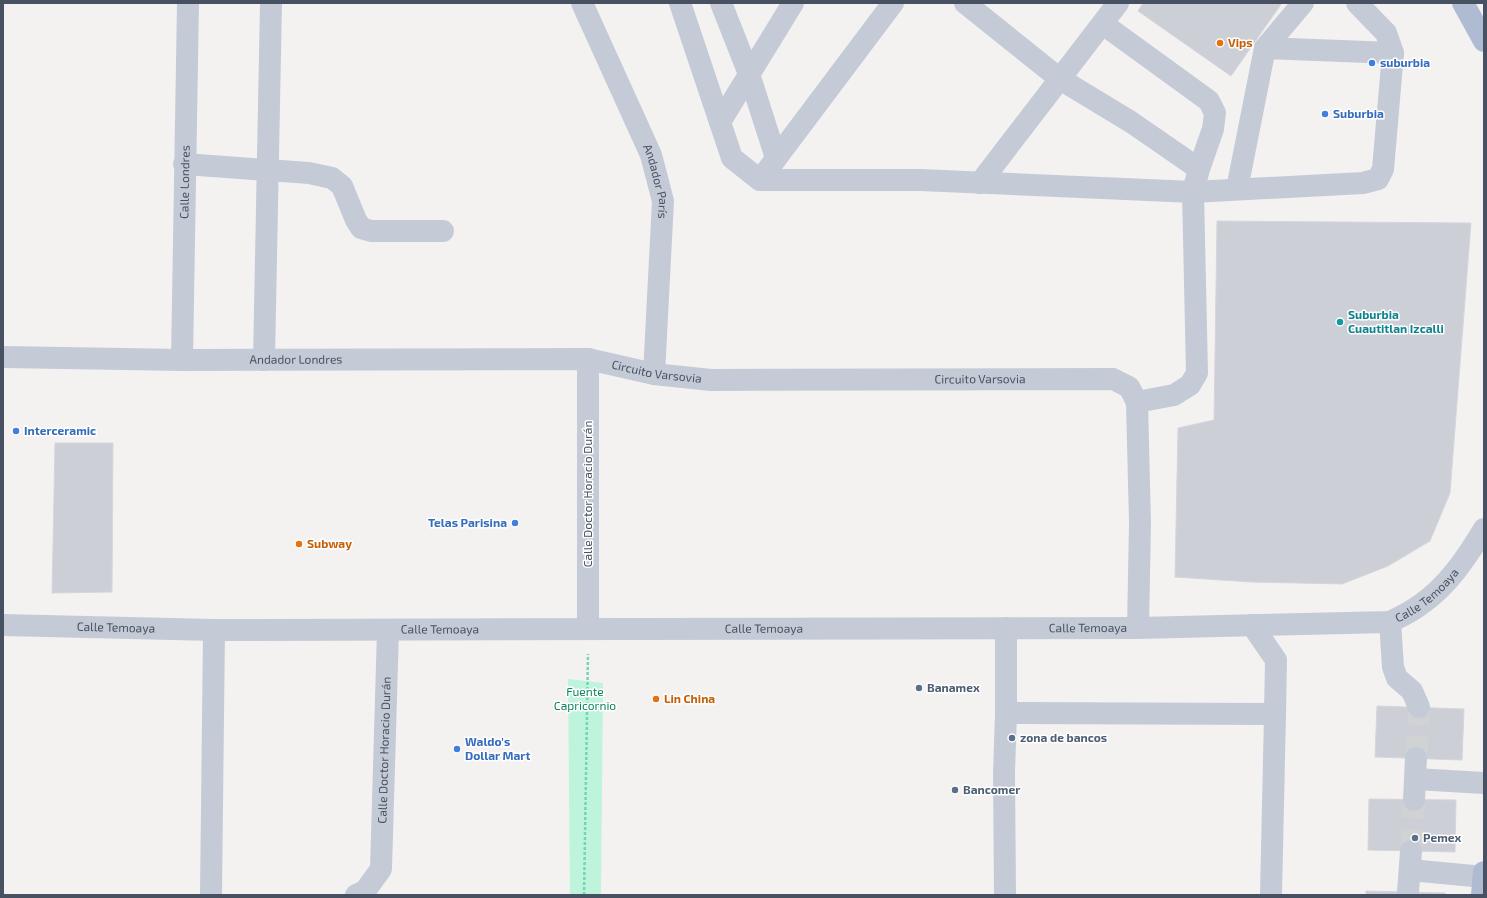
<svg xmlns="http://www.w3.org/2000/svg" width="1487" height="898" viewBox="0 0 1487 898" font-family="'Exo 2',sans-serif">
  <style>
    .green { fill: #bef3dc }
    .building { fill: #cdcfd7; stroke: #d5d6dd }
    .lines { fill: none; stroke-linecap: round; stroke-linejoin: round }
    .minor-tunnel { stroke: #d1d2d4; stroke-width: 22; stroke-dasharray: 22 11; stroke-linecap: butt }
    .path { stroke: #72d5b5; stroke-width: 2.5; stroke-dasharray: 3 2; stroke-linecap: butt }
    .minor { stroke: #c4cbd7; stroke-width: 22 }
    .major { stroke: #afbbd2; stroke-width: 22 }
    .food-dot { fill: #e8710a; stroke: #fff; stroke-width: 1.5 }
    .shop-dot { fill: #3f7fe0; stroke: #fff; stroke-width: 1.5 }
    .culture-dot { fill: #0f9aa8; stroke: #fff; stroke-width: 1.5 }
    .service-dot { fill: #5c6f8a; stroke: #fff; stroke-width: 1.5 }
    .labels { text-anchor: middle; stroke-width: 3; stroke-linejoin: round; paint-order: stroke }
    .food-label { font-size: 12px; font-weight: bold; fill: #c56008; stroke: #fff; text-anchor: start }
    .shop-label { font-size: 12px; font-weight: bold; fill: #366cbe; stroke: #fff; text-anchor: start }
    .street-label { font-size: 12px; fill: #475161; stroke: #fff }
    .culture-label { font-size: 12px; font-weight: bold; fill: #0d838f; stroke: #fff; text-anchor: start }
    .service-label { font-size: 12px; font-weight: bold; fill: #4e5e75; stroke: #fff; text-anchor: start }
    .park-label { font-size: 12px; fill: #10855e; stroke: #fff }
  </style>
  <rect width="100%" height="100%" fill="#f4f2f1"/>
  <path class="green" d="M 568,679 L 603,683 L 601,895 L 570,895 Z"/>
  <path class="building" d="M 1143,3 L 1282,3 L 1231,76 L 1138,11 Z
    M 1217,221 L 1471,223 L 1450,493 L 1430,541 L 1388,566 L 1342,584 L 1251,582 L 1175,577 L 1178,428 L 1214,420 Z
    M 55,443 L 113,443 L 112,592 L 52,593 Z
    M 1377,706 L 1464,709 L 1462,760 L 1375,757 Z
    M 1369,799 L 1456,800 L 1455,852 L 1368,850 Z
    M 1366,891 L 1445,893 L 1445,895 L 1366,895 Z"/>
  <g class="lines">
    <path class="minor-tunnel" d="M 1416,758 L 1419,707
      M 1411,851 L 1414,800"/>
    <path class="path" d="M 584,895 L 588,654"/>
    <g class="minor">
      <path id="s1" d="M 582,3 L 651,155 L 663,201 L 654,374"/>
      <path d="M 680,3 L 732,158 L 760,180 L 920,180 L 1193,192 L 1363,183 L 1378,179 L 1383,169 L 1393,53 L 1386,33 L 1357,3"/>
      <path d="M 721,3 L 749,74 L 776,158"/>
      <path d="M 965,3 L 1060,79 L 1131,122 L 1199,169"/>
      <path d="M 1103,24 L 1209,101 L 1215,113 L 1213,129 L 1199,169 L 1193,192 L 1197,373 L 1190,385 L 1174,395 L 1137,402"/>
      <path d="M 1265,48 L 1393,53"/>
      <path d="M 720,122 L 793,3"/>
      <path d="M 184,164 L 309,173 L 332,178 L 342,186 L 356,220 L 361,228 L 371,231 L 443,231"/>
      <path d="M 760,180 L 893,3"/>
      <path d="M 980,183 L 1118,3"/>
      <path d="M 1237,189 L 1265,48 L 1303,3"/>
      <path id="s2" d="M 3,357 L 182,360 L 588,359 L 654,374 L 711,380 L 1113,379 L 1129,387 L 1137,402 L 1140,523 L 1138,628"/>
      <path id="s3" d="M 182,360 L 188,3"/>
      <path d="M 264,360 L 271,3"/>
      <path d="M 1390,622 L 1393,667 L 1397,678 L 1412,691 L 1419,707"/>
      <path id="s4" d="M 3,625 L 214,630 L 1138,628 L 1390,622 C 1400,617 1411,612 1420,605 C 1448,586 1467,557 1484,529"/>
      <path d="M 1252,625 L 1276,660 L 1275,714"/>
      <path d="M 588,629 L 588,359"/>
      <path d="M 1006,713 L 1275,714 L 1271,895"/>
      <path d="M 1415,779 L 1484,783"/>
      <path d="M 1414,800 L 1416,758"/>
      <path d="M 1410,870 L 1484,877"/>
      <path d="M 1408,892 L 1411,851"/>
      <path d="M 211,895 L 214,630"/>
      <path id="s5" d="M 356,895 L 365,891 L 381,869 L 388,630"/>
      <path d="M 1005,895 L 1004,773 L 1006,713 L 1006,628"/>
    </g>
    <path class="major" d="M 1463,3 L 1484,41
      M 1482,895 L 1484,872"/>
  </g>
  <g class="food-dot">
    <circle cx="1220" cy="43" r="4"/>
    <circle cx="299" cy="544" r="4"/>
    <circle cx="656" cy="699" r="4"/>
  </g>
  <g class="shop-dot">
    <circle cx="1372" cy="63" r="4"/>
    <circle cx="1325" cy="114" r="4"/>
    <circle cx="16" cy="431" r="4"/>
    <circle cx="515" cy="523" r="4"/>
    <circle cx="457" cy="749" r="4"/>
  </g>
  <circle class="culture-dot" cx="1340" cy="322" r="4"/>
  <g class="service-dot">
    <circle cx="919" cy="688" r="4"/>
    <circle cx="1012" cy="738" r="4"/>
    <circle cx="955" cy="790" r="4"/>
    <circle cx="1415" cy="838" r="4"/>
  </g>
  <g class="labels">
    <g class="food-label">
      <text x="1228" y="47">Vips</text>
      <text x="307" y="548">Subway</text>
      <text x="664" y="703">Lin China</text>
    </g>
    <g class="shop-label">
      <text x="1380" y="67">suburbia</text>
      <text x="1333" y="118">Suburbia</text>
      <text x="24" y="435">Interceramic</text>
      <text x="507" y="527" text-anchor="end">Telas Parisina</text>
      <text x="465" y="746">Waldo's<tspan x="465" dy="14">Dollar Mart</tspan></text>
    </g>
    <g class="street-label">
      <text dy="4" stroke="none"><textPath href="#s3" startOffset="178">Calle Londres</textPath></text>
      <text dy="4" stroke="none"><textPath href="#s1" startOffset="194">Andador París</textPath></text>
      <text dy="4" stroke="none"><textPath href="#s2" startOffset="293">Andador Londres</textPath></text>
      <text dy="4" stroke="none"><textPath href="#s2" startOffset="655">Circuito Varsovia</textPath></text>
      <text dy="4" stroke="none"><textPath href="#s2" startOffset="979">Circuito Varsovia</textPath></text>
      <text transform="translate(588 494) rotate(-90)" y="4">Calle Doctor Horacio Durán</text>
      <text dy="4" stroke="none"><textPath href="#s4" startOffset="1433">Calle Temoaya</textPath></text>
      <text dy="4" stroke="none"><textPath href="#s4" startOffset="113">Calle Temoaya</textPath></text>
      <text dy="4" stroke="none"><textPath href="#s4" startOffset="1085">Calle Temoaya</textPath></text>
      <text dy="4" stroke="none"><textPath href="#s4" startOffset="761">Calle Temoaya</textPath></text>
      <text dy="4" stroke="none"><textPath href="#s4" startOffset="437">Calle Temoaya</textPath></text>
      <text dy="4" stroke="none"><textPath href="#s5" startOffset="156">Calle Doctor Horacio Durán</textPath></text>
    </g>
    <g class="culture-label">
      <text x="1348" y="319">Suburbia<tspan x="1348" dy="14">Cuautitlan Izcalli</tspan></text>
    </g>
    <g class="service-label">
      <text x="927" y="692">Banamex</text>
      <text x="1020" y="742">zona de bancos</text>
      <text x="963" y="794">Bancomer</text>
      <text x="1423" y="842">Pemex</text>
    </g>
    <g class="park-label">
      <text x="585" y="696">Fuente<tspan x="585" dy="14">Capricornio</tspan></text>
    </g>
  </g>
  <rect width="1487" height="898" fill="none" stroke="#475161" stroke-width="8"/>
</svg>
